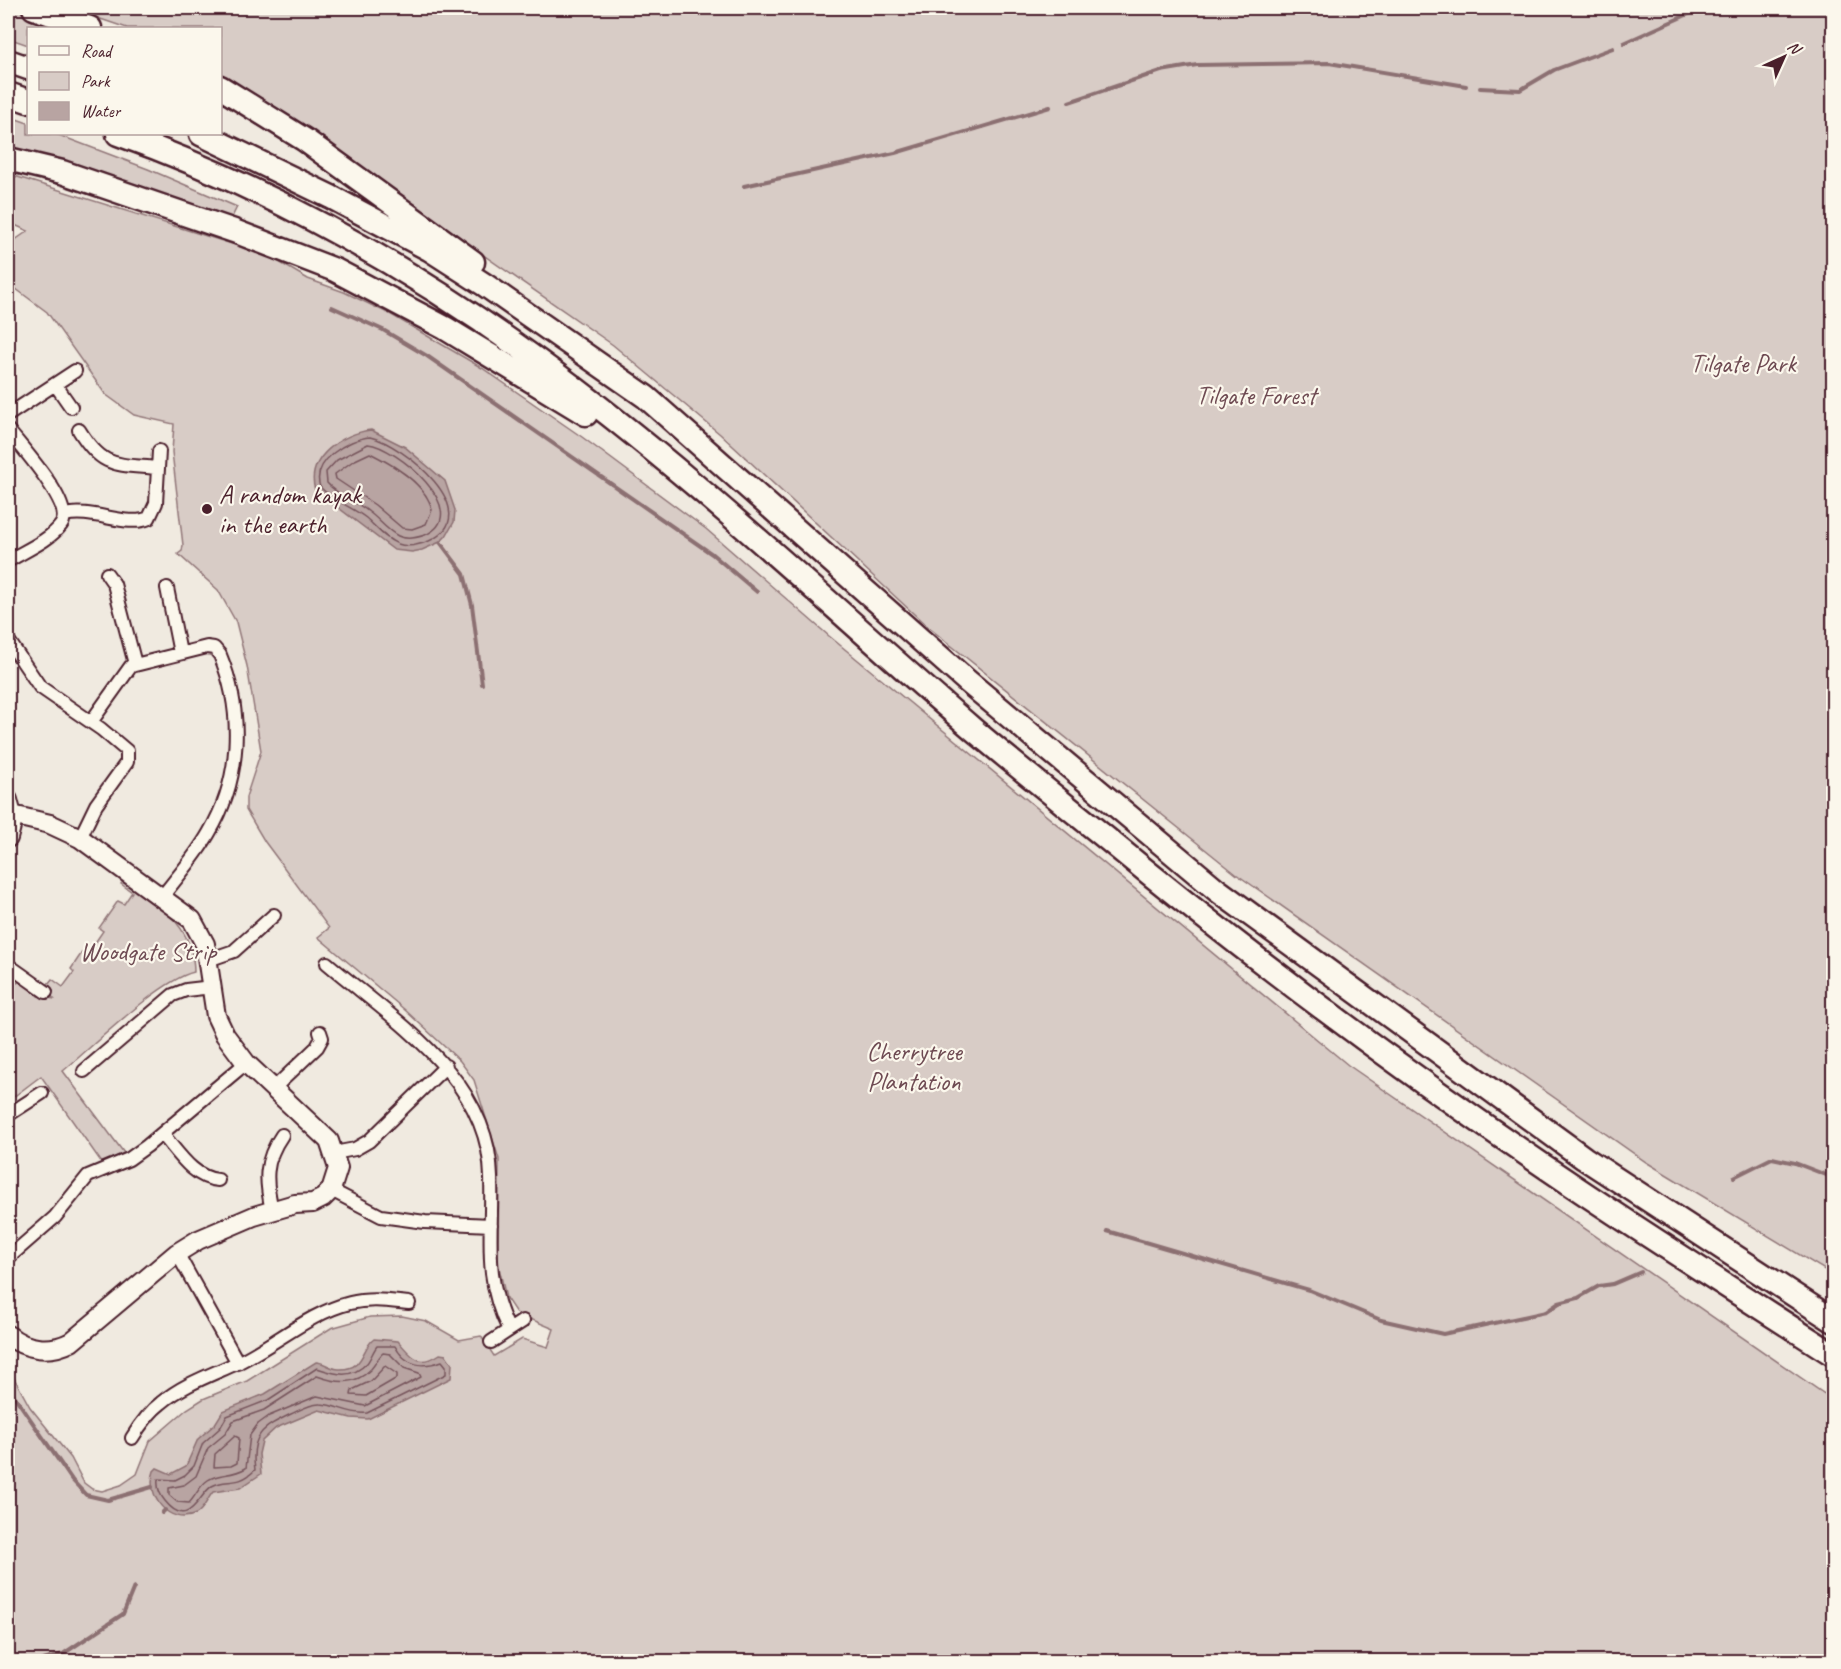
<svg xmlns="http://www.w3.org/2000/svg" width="1841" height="1669" viewBox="0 0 1841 1669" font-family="Caveat,sans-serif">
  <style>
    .green { fill: #d8ccc6; stroke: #917678; stroke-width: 1.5 }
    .water { fill: #b8a4a2; stroke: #8c6f72; stroke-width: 1.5 }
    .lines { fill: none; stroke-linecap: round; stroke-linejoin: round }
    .shore { stroke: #76545b; stroke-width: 1.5 }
    .stream { stroke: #8c6f72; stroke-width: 4 }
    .street-casing { stroke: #4a1f2b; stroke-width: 16 }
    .secondary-casing { stroke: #4a1f2b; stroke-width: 22 }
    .highway-casing { stroke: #4a1f2b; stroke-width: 27 }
    .street { stroke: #fbf7ec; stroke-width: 12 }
    .secondary { stroke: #fbf7ec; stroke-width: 18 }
    .highway { stroke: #fbf7ec; stroke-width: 22 }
    .poi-dot { fill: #4a1f2b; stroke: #fbf7ec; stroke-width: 2 }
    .labels { text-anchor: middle; stroke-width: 4.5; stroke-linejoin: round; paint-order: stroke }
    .park-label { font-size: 26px; fill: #6e4a52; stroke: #fbf7ec }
    .poi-label { font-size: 26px; fill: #4a1f2b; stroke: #fbf7ec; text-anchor: start }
  </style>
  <rect width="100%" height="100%" fill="#f0eae0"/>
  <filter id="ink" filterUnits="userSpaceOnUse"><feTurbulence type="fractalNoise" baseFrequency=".0167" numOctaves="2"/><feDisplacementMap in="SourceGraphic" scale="12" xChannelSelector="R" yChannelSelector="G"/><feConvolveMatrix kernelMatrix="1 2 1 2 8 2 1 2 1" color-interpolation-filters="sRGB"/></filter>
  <g filter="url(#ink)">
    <path class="green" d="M 8,8 L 16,8 L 72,28 L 28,28 L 28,45 L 8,38 Z
      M 68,8 L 1833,8 L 1833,1275 L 1646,1162 L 1236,874 L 928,627 L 720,434 L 613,345 L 221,73 L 220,28 L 127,28 Z
      M 8,116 L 28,123 L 28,134 L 56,134 L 148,169 L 237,207 L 231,219 L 79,167 L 8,148 Z
      M 8,174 L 267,255 L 308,279 L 344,292 L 390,314 L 482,368 L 582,437 L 706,529 L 829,636 L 1348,1065 L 1833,1400 L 1833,1661 L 8,1661 L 8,1367 L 30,1407 L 71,1458 L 84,1483 L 92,1489 L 102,1491 L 121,1485 L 137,1474 L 150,1441 L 187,1409 L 203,1399 L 247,1381 L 331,1328 L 370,1317 L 402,1316 L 426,1321 L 459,1340 L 481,1336 L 494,1356 L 522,1339 L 548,1347 L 554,1329 L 516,1313 L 506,1298 L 498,1263 L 499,1159 L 474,1080 L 460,1061 L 405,1010 L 318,937 L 329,928 L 265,842 L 246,810 L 246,797 L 261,751 L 247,666 L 236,622 L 218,590 L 178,554 L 182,551 L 183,545 L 172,452 L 174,424 L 134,415 L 105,394 L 47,312 L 16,289 L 8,298 L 8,245 L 28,231 L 8,222 Z
      M 124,881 C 159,906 194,924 194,972 C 160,980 93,1046 63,1071 L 124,1153 L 102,1163 L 41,1076 L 8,1101 L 8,1027 L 11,1025 L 8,1011 L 13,1007 L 10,1001 L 14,998 L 8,987 L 23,980 L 38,996 L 54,999 L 49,993 L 52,988 L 48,984 L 52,979 L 63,987 L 74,972 L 71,969 L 85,948 L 90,950 L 103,931 L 99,928 L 118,901 L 124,904 L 132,892 L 121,884 Z"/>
    <path class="water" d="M 371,430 L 405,447 L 445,481 L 455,510 L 454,522 L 446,536 L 440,542 L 422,550 L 412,552 L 394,550 L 315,490 C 305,458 343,433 371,430 Z
      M 374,1339 L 398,1341 C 411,1355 418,1369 440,1354 L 446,1355 L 452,1364 L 451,1378 L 368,1419 L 351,1418 L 319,1410 L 276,1428 L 262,1441 L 259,1454 L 261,1474 L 240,1488 L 213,1492 C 207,1499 204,1510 196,1514 C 169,1527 145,1495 154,1471 L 157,1468 L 171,1474 L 186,1466 L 198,1439 L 215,1424 L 223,1411 L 265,1394 L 316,1362 C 325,1362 330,1369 339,1369 C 365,1370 361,1348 374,1339 Z"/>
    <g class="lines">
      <path class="shore" d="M 370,437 C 403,444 489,514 429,541 C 419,545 408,548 398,544 C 385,539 376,527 366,518 C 351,506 333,501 320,487 C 311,461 348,439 370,437 Z
        M 368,444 C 395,446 476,513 425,535 C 416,538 406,540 398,536 C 386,530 379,519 369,512 C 356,501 338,496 327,483 L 326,472 L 337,460 Z
        M 370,453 C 392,464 427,485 432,510 L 426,524 L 412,529 L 402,528 L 375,505 L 336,479 L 335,474 L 353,461 Z
        M 377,1346 L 395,1346 C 406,1367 423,1368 442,1361 L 446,1366 L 446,1374 L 367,1413 C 350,1415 337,1405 321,1404 C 311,1403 300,1410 291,1414 C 262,1428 250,1435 255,1470 C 237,1488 227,1477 212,1486 C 198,1495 189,1531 165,1501 C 159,1494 157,1487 158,1479 L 175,1480 L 185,1475 L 194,1466 L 203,1443 L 220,1428 L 227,1416 L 268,1400 L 317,1368 C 335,1374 351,1380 367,1363 C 371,1358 373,1351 377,1346 Z
        M 383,1353 L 390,1354 L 404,1368 L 419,1373 L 421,1377 L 365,1406 L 317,1396 L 269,1416 L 258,1424 L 250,1435 L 246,1468 C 231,1477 220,1472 208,1480 C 199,1486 196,1496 189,1503 L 177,1502 L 169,1495 L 169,1488 L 184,1485 L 196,1476 L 208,1448 L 225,1434 L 233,1421 L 264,1410 L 317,1376 C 337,1383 355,1386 371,1369 C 376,1364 378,1357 383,1353 Z
        M 385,1366 L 397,1374 L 397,1378 L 366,1396 L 351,1395 L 352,1390 L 371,1381 Z
        M 235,1436 L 239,1438 L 237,1463 L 231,1466 L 214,1467 L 215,1454 Z"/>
      <path class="stream" d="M 1624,43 L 1702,8
        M 1480,88 L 1520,90 L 1554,70 L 1613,48
        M 1069,102 L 1161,71 L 1197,65 L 1329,63 L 1466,86
        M 744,186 L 895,153 L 1050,107
        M 332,307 L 383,330 L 427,356 L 712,554 L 757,592
        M 440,542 L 464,574 L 472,605 L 482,684
        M 1734,1177 L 1772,1158 L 1795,1163 L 1834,1178
        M 1107,1231 L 1309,1290 L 1381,1320 L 1443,1334 L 1546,1312 L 1559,1303 L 1578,1298 L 1599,1286 L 1613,1284 L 1641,1272
        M 13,1394 L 72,1480 L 86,1495 L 108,1500 L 152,1487
        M 162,1513 L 165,1510
        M 8,1640 L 8,1638
        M 37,1662 L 63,1654 L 123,1614 L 134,1587"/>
      <g class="street-casing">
        <path id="street" d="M 55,384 L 71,407
          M 8,415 L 75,371
          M 8,430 C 21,447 76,506 61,525 C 49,541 24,551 8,561
          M 79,430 C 103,469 116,464 158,468
          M 65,515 C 91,508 128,528 149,518 L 156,503 L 159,451
          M 107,574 L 114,584 L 135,664
          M 167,588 L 180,653
          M 8,640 L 40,687 L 101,729 L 127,751 L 127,762 L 96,805 L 80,838
          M 91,722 L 131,666 L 207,647 L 214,648 L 220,655 C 244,713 241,779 209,833 C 196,856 178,876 162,897
          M 208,960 L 234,951 L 274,915
          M 327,963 C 395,1021 489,1078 491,1177 C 493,1235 482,1275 509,1330
          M 8,965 L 46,992
          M 84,1071 L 173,995 L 186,990 L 212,987
          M 272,1090 L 317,1047 L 322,1038 L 320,1032
          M 8,1115 L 42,1093
          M 162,1134 C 178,1152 193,1178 218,1180
          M 334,1153 L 355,1149 L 369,1141 L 446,1066
          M 331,1190 L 381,1216 L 425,1222 L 491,1225
          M 272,1210 C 265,1180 264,1161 282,1135
          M 177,1253 L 238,1363
          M 8,1258 L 55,1217 L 88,1176 L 129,1159 L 147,1146 L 246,1063
          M 491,1342 L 523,1321
          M 132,1438 C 140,1425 149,1412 161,1403 C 184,1384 211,1375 237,1363 C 275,1345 309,1313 350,1303 C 370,1298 389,1301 409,1303"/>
      </g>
      <g class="secondary-casing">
        <path id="secondary" d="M 8,800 L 13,819 L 8,838
          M 8,1335 C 26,1350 50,1353 71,1342 L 177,1253 L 198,1240 L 254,1216 L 295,1204 L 313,1203 L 323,1198 L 331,1190 L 338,1168 L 329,1141 L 246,1063 L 225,1035 L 216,1016 L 205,944 L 192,920 L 80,838 L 50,824 L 12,815"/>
      </g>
      <g class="highway-casing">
        <path id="highway" d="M 34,8 L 90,28
          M 8,61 L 28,68
          M 220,87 L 305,140 L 473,262
          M 8,94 L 28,101
          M 118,134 C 267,187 409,267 537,360 C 692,473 830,606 975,731 C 1018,767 1063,803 1106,838 C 1256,962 1414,1079 1575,1187 C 1660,1244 1747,1299 1834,1355
          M 201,134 L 331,197 L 429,249 L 485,285 L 646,397 L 967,681 L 1217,890 L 1584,1158 L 1834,1321
          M 8,159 L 62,172 L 234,231 L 335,270 L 445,328 L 586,414"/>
      </g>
      <use href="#street" class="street"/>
      <use href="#secondary" class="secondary"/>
      <use href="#highway" class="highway"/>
    </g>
  </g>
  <circle class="poi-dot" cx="207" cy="509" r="6"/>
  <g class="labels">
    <g class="park-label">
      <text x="1743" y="372">Tilgate Park</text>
      <text x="1256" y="404">Tilgate Forest</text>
      <text x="148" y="960">Woodgate Strip</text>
      <text x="914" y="1060">Cherrytree<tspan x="914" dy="30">Plantation</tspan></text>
    </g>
    <g class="poi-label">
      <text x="219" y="503">A random kayak<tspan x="219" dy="30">in the earth</tspan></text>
    </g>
  </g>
  <rect width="1841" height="1669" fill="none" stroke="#fbf7ec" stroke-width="30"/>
  <rect x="15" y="15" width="1811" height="1639" fill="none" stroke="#4a1f2b" stroke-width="2" filter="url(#ink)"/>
  <rect x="27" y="27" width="195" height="108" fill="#fbf7ec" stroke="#b4a19f" stroke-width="1.5"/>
  <rect x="39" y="46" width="30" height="9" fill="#fbf7ec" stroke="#b4a19f" stroke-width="1.5"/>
  <text x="81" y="57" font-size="18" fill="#4a1f2b">Road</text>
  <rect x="39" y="72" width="30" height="18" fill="#d8ccc6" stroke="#b4a19f" stroke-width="1.5"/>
  <text x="81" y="87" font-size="18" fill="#4a1f2b">Park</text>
  <rect x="39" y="102" width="30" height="18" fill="#b8a4a2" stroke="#b4a19f" stroke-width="1.5"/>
  <text x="81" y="117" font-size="18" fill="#4a1f2b">Water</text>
  <g transform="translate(1784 57) rotate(45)" stroke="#fbf7ec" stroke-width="4.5" paint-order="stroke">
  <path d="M0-4.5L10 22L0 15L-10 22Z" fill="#4a1f2b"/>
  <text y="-9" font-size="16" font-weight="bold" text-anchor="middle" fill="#4a1f2b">N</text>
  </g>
</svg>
